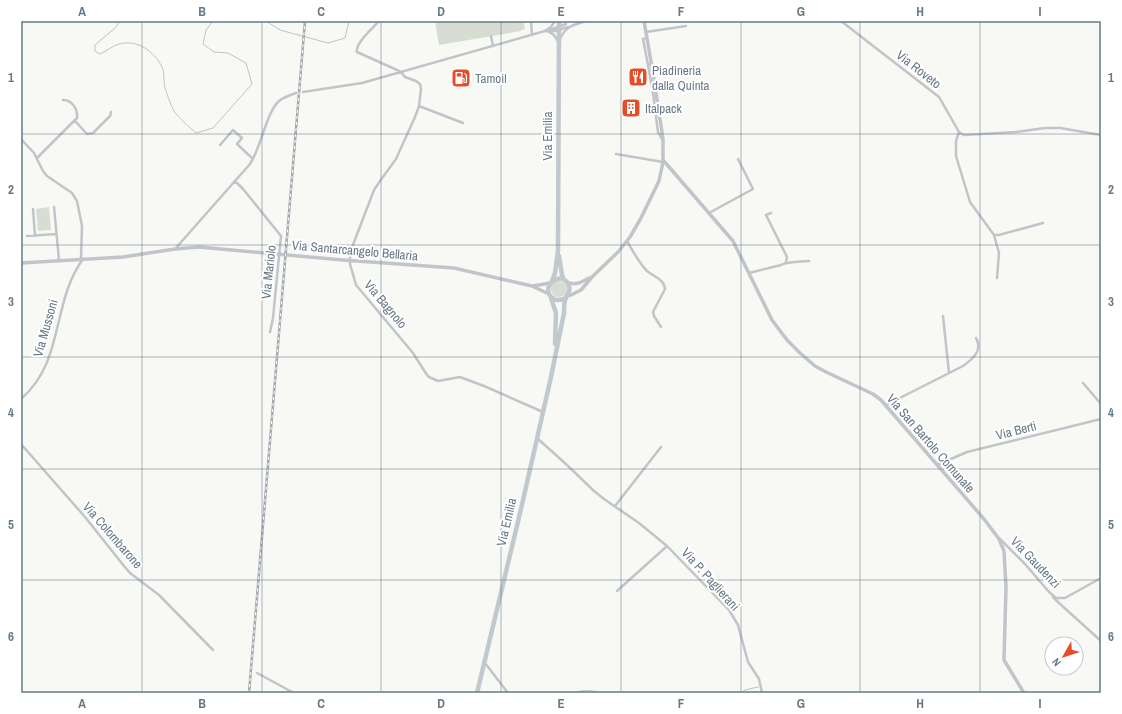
<svg xmlns="http://www.w3.org/2000/svg" width="1122" height="714" viewBox="0 0 1122 714" font-family="'Archivo Narrow',sans-serif">
  <style>
    .green { fill: #d8ddd4 }
    .lines { fill: none; stroke-linecap: round; stroke-linejoin: round }
    .stream { stroke: #b8c5c9; stroke-width: 1 }
    .minor { stroke: #c1c5c9; stroke-width: 2.5 }
    .tertiary { stroke: #c1c5c9; stroke-width: 3.5 }
    .primary { stroke: #c1c8ce; stroke-width: 4.5 }
    .rail-casing { stroke: #a2a9ae; stroke-width: 2.5 }
    .rail { stroke: #fff; stroke-width: 1; stroke-dasharray: 3; stroke-linecap: butt }
    .grid { fill: none; stroke: #677986; stroke-width: 1; stroke-opacity: 0.55 }
    .labels { text-anchor: middle; stroke-width: 4; stroke-linejoin: round; paint-order: stroke }
    .street-label { font-size: 13px; fill: #677986; stroke: #fff }
    .poi-label { font-size: 13px; fill: #677986; stroke: #fff; text-anchor: start }
    .neatline { fill: none; stroke: #677986; stroke-width: 1.5 }
    .grid-label { font-size: 13px; text-anchor: middle; font-weight: bold; fill: #677986 }
  </style>
  <rect width="100%" height="100%" fill="#f8f8f5"/>
  <path class="green" d="M 435,21 L 523,21 L 525,29 L 521,30 L 521,31 L 439,45 Z
    M 49,207 L 51,230 L 38,231 L 36,209 Z
    M551 289a8 8 0 1 1 16 0a8 8 0 1 1-16 0Z"/>
  <g class="lines">
    <path class="stream" d="M 120,21 L 115,28 L 95,45 L 95,51 L 100,54 C 107,51 112,46 119,44 C 137,39 154,51 162,67 C 165,73 163,81 165,88 C 167,94 171,106 174,111 C 179,118 189,127 196,133 L 213,128 L 252,84 L 246,63 L 228,53 L 214,52 L 203,44 L 206,30 L 213,21
      M 266,21 L 280,30 L 328,43 L 345,38 L 349,21
      M 575,693 C 583,689 592,690 600,693
      M 741,693 L 745,690 L 758,687"/>
    <path class="minor" d="M 379,21 C 373,28 355,43 357,52 L 397,70 L 401,72 L 405,77 L 416,81 L 420,84 L 421,89 L 419,106 L 415,117 L 396,159 L 380,181 L 374,190 L 351,250 L 350,257 L 350,264 L 356,285 L 413,353 L 427,375 L 429,377 L 438,381 L 460,377 L 484,386 L 543,412
      M 531,21 L 532,35
      M 841,21 L 939,97 L 959,132 L 956,141 L 956,156 L 970,202 L 994,235 L 999,253 L 997,278
      M 550,30 L 566,24
      M 545,31 C 554,33 560,29 568,27
      M 549,32 L 554,35 L 558,41
      M 646,32 L 686,26
      M 491,36 L 493,46
      M 647,38 L 643,39 L 648,65 L 652,64
      M 560,39 C 566,26 573,25 586,21
      M 648,65 L 653,93 L 654,93
      M 303,92 L 362,83 L 545,31 L 551,27 L 555,21
      M 653,93 L 658,132 L 663,141
      M 419,106 L 463,123
      M 75,121 L 87,134 L 93,133 L 110,116 L 111,112
      M 959,132 L 964,135 L 1016,132 L 1045,128 L 1060,128 L 1101,135
      M 21,139 L 34,153 L 43,171 L 47,176 L 72,193 L 77,201 L 82,226 L 81,259
      M 220,145 L 233,130 L 242,138 L 237,144 L 253,159
      M 616,154 L 663,162
      M 37,158 L 77,118 C 78,109 72,100 63,100
      M 234,182 L 237,183 L 243,189 L 281,236 L 273,318 L 270,332
      M 54,207 L 59,260
      M 33,209 L 35,236
      M 709,213 L 753,189 L 738,159
      M 771,213 L 766,215 L 787,257 L 786,262
      M 994,235 L 999,235 L 1043,223
      M 27,236 L 56,234
      M 627,241 C 633,251 639,263 647,271 C 653,276 665,280 665,289 L 653,312 L 654,316 L 661,327
      M 175,249 L 250,164 C 261,148 266,113 279,101 C 284,97 290,95 296,93
      M 749,273 L 781,265 C 789,261 800,262 809,261
      M 943,316 L 949,373
      M 1083,383 L 1101,404
      M 21,399 C 65,361 51,303 83,259
      M 886,405 L 963,366 C 973,359 983,350 976,338
      M 537,438 L 567,465 L 594,491 L 604,499 L 639,523 L 667,546 L 729,610 L 738,625 L 748,662 L 759,679 L 762,693
      M 21,444 L 85,517 L 124,566 L 130,573 L 159,595 L 213,650
      M 937,465 L 967,452 L 1101,419
      M 615,506 L 661,447
      M 1000,539 L 1025,564 L 1049,592 L 1056,598 L 1065,598 L 1101,578
      M 617,591 L 667,546
      M 1053,597 L 1059,603 L 1101,641
      M 485,663 L 508,693
      M 257,673 L 294,693"/>
    <path class="tertiary" d="M 663,160 L 733,241 L 772,320 L 787,340 L 800,353 L 815,366 L 826,372 L 873,394 L 881,400 L 984,519 L 999,539 L 1004,551 L 1006,587 L 1004,660 L 1024,693
      M 21,263 L 123,257 L 175,249 L 199,247 L 343,260 L 454,268 L 532,286 L 549,294
      M 567,282 C 575,286 582,282 589,278
      M 533,286 L 550,283
      M 567,296 L 571,295 L 581,290 L 592,277 L 618,252 L 630,237 L 641,218 L 659,181 L 663,162 L 663,139 L 653,73 L 644,21"/>
    <path class="primary" d="M 559,256 L 562,275 L 564,280
      M 552,281 L 555,273 L 558,251 L 559,21
      M 551,298 L 556,313 L 555,344
      M 477,693 L 521,509 L 551,377 L 564,313 C 564,308 564,301 566,297 C 568,293 571,291 569,286 C 562,267 537,289 554,299 C 558,301 562,300 566,298"/>
    <g class="rail-casing">
      <path id="rail" d="M 249,693 L 305,21"/>
    </g>
    <use href="#rail" class="rail"/>
  </g>
  <path class="grid" d="M 142,21 L 142,693M 262,21 L 262,693M 381,21 L 381,693M 501,21 L 501,693M 621,21 L 621,693M 741,21 L 741,693M 860,21 L 860,693M 980,21 L 980,693M 21,134 L 1101,134M 21,245 L 1101,245M 21,357 L 1101,357M 21,469 L 1101,469M 21,580 L 1101,580"/>
  <defs>
    <g id="restaurant-square" transform="scale(1)"><rect x="-9" y="-9" width="18" height="18" rx="4" fill="#e34d2a" stroke="#fff"/><path d="M-5-6h1v4h1v-4h1v4h1v-4h1v5L-1.5 .5V6h-2V.5L-5-1ZM5-6V6H3V1.5H1.5Q1.5-4 5-6Z" fill="#fff"/></g>
    <g id="fuel-square" transform="scale(1)"><rect x="-9" y="-9" width="18" height="18" rx="4" fill="#e34d2a" stroke="#fff"/><path d="M-5.5-6h7V0h2V4h1.3V-2.5L3-4.5l.8-.8L6-3V5H2.5V1h-1V6h-7ZM-4.2-4.7v3.2H.2V-4.7Z" fill="#fff"/></g>
    <g id="building-square" transform="scale(1)"><rect x="-9" y="-9" width="18" height="18" rx="4" fill="#e34d2a" stroke="#fff"/><path d="M-4-6H4V6H1V3H-1V6H-4ZM-2.5-4.3h1.7v1.8h-1.7ZM.8-4.3h1.7v1.8H.8ZM-2.5-1h1.7V.8h-1.7ZM.8-1h1.7V.8H.8Z" fill="#fff"/></g>
  </defs>
  <g fill-rule="evenodd">
    <use href="#restaurant-square" x="638" y="77"/>
    <use href="#fuel-square" x="461" y="78"/>
    <use href="#building-square" x="631" y="108"/>
  </g>
  <g class="labels">
    <g class="street-label">
      <text transform="translate(919 69) rotate(38)" y="5">Via Roveto</text>
      <text transform="translate(547 136) rotate(-90)" y="5">Via Emilia</text>
      <text transform="translate(355 250) rotate(5)" y="5">Via Santarcangelo Bellaria</text>
      <text transform="translate(268 272) rotate(-84)" y="5">Via Mariolo</text>
      <text transform="translate(386 304) rotate(50)" y="5">Via Bagnolo</text>
      <text transform="translate(45 328) rotate(-74)" y="5">Via Mussoni</text>
      <text transform="translate(1016 430) rotate(-14)" y="5">Via Berti</text>
      <text transform="translate(931 443) rotate(49)" y="5">Via San Bartolo Comunale</text>
      <text transform="translate(506 522) rotate(-77)" y="5">Via Emilia</text>
      <text transform="translate(113 535) rotate(49)" y="5">Via Colombarone</text>
      <text transform="translate(1036 562) rotate(46)" y="5">Via Gaudenzi</text>
      <text transform="translate(711 579) rotate(48)" y="5">Via P. Paglierani</text>
    </g>
    <g class="poi-label">
      <text x="652" y="75">Piadineria<tspan x="652" dy="15">dalla Quinta</tspan></text>
      <text x="475" y="83">Tamoil</text>
      <text x="645" y="113">Italpack</text>
    </g>
  </g>
  <rect width="1122" height="714" fill="none" stroke="#ffffff" stroke-width="44"/>
  <g transform="translate(1064 656) rotate(231)"><circle r="19" fill="#ffffff" stroke="#c2c9cf"/>
  <path d="M0-3L7 15L0 10L-7 15Z" fill="#e34d2a"/>
  <text y="-6" font-size="11" font-weight="bold" text-anchor="middle" fill="#677986">N</text>
  </g>
  <rect x="22" y="22" width="1078" height="670" class="neatline"/>
  <g class="grid-label">
    <text x="82" y="16">A</text>
    <text x="202" y="16">B</text>
    <text x="321" y="16">C</text>
    <text x="441" y="16">D</text>
    <text x="561" y="16">E</text>
    <text x="681" y="16">F</text>
    <text x="801" y="16">G</text>
    <text x="920" y="16">H</text>
    <text x="1040" y="16">I</text>
    <text x="11" y="82">1</text>
    <text x="1111" y="82">1</text>
    <text x="11" y="194">2</text>
    <text x="1111" y="194">2</text>
    <text x="11" y="306">3</text>
    <text x="1111" y="306">3</text>
    <text x="11" y="417">4</text>
    <text x="1111" y="417">4</text>
    <text x="11" y="529">5</text>
    <text x="1111" y="529">5</text>
    <text x="11" y="641">6</text>
    <text x="1111" y="641">6</text>
    <text x="82" y="708">A</text>
    <text x="202" y="708">B</text>
    <text x="321" y="708">C</text>
    <text x="441" y="708">D</text>
    <text x="561" y="708">E</text>
    <text x="681" y="708">F</text>
    <text x="801" y="708">G</text>
    <text x="920" y="708">H</text>
    <text x="1040" y="708">I</text>
  </g>
</svg>
